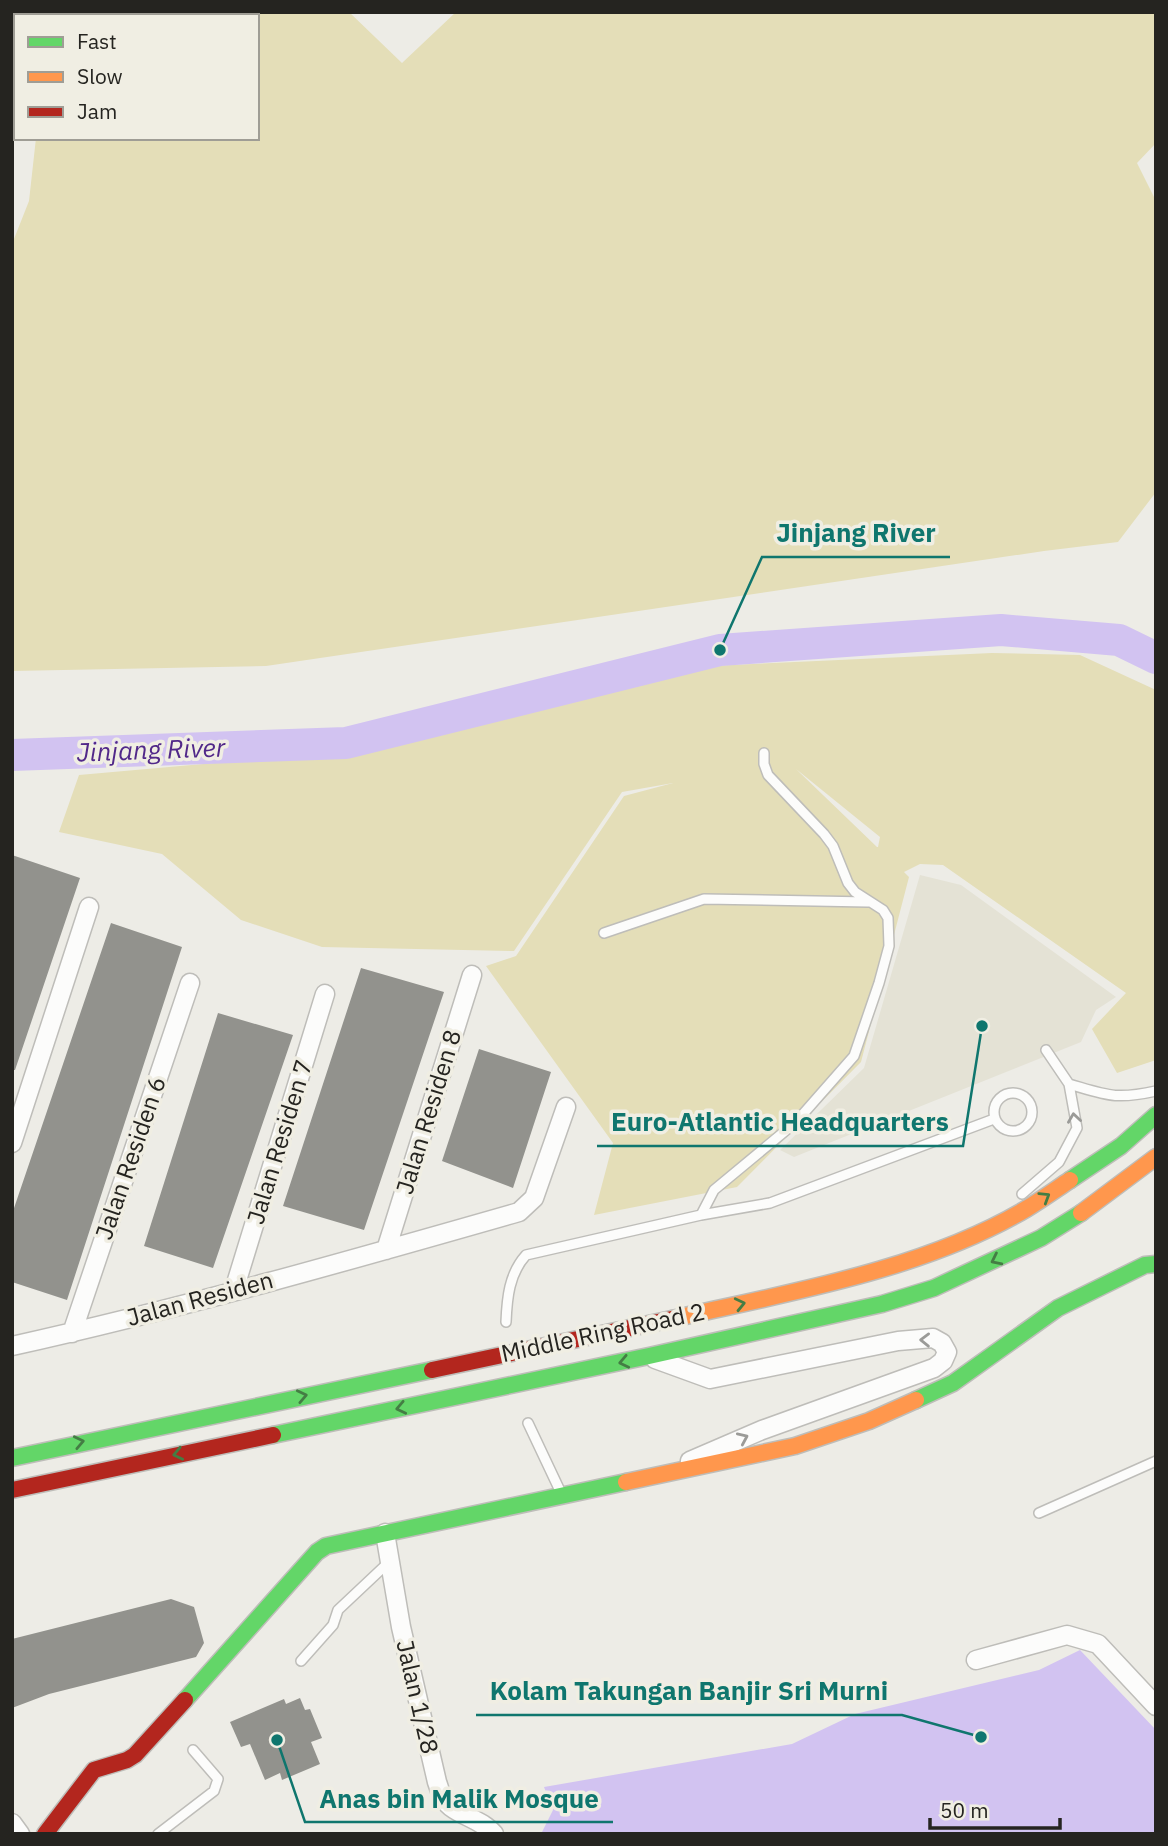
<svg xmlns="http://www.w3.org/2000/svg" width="1168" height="1846" viewBox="0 0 1168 1846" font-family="'IBM Plex Sans',sans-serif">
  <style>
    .built { fill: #e4e2d5 }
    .green { fill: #e4deb8; fill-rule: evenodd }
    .water { fill: #d2c3f1 }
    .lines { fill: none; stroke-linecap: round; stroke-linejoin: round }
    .river { stroke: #d2c3f1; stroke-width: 32 }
    .building { fill: #92928d }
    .lane-casing { stroke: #bebdb9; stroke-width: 12 }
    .street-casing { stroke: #bebdb9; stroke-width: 21 }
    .fast-casing { stroke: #bebdb9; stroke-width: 19 }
    .slow-casing { stroke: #bebdb9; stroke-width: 19 }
    .jam-casing { stroke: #bebdb9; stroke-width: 19 }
    .lane { stroke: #fcfcfb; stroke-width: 9 }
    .street { stroke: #fcfcfb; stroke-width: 18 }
    .fast { stroke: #63d668; stroke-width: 16 }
    .slow { stroke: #ff974d; stroke-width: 16 }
    .jam { stroke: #b3261e; stroke-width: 16 }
    .oneway { stroke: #9b9b98 }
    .oneway2 { stroke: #447d44 }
    .labels { text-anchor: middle; stroke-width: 7; stroke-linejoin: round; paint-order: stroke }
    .street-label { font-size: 24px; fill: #252420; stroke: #f0eee3 }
    .water-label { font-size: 26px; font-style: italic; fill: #512889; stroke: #f0eee3 }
    .leader { fill: none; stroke: #0f766e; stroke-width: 2.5 }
    .callout-dot { fill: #0f766e; stroke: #f0eee3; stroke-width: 2.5 }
    .callout-label { font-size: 26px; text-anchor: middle; font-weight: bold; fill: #0f766e; stroke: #f0eee3; stroke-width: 7; stroke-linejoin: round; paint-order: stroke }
  </style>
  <rect width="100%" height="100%" fill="#edece6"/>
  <path class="built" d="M 920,875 L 961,885 L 1116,997 L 1096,1010 L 1081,1042 L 794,1157 L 780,1150 L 864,1068 Z"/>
  <path class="green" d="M 61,12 L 349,12 L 402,63 L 456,12 L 1156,12 L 1156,143 L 1137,163 L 1156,201 L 1156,492 L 1118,542 L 1044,551 L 266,666 L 12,671 L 12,244 L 29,201 L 36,138 L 257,138 L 257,16 L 54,16 Z
    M 992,653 L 1080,655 L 1156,690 L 1156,1060 L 1117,1073 L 1092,1029 L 1126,993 L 943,865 L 920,864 L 904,872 L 909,877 L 861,1062 L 737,1187 L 594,1215 L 613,1143 L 486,966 L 516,956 L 624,796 L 673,783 L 622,792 L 514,951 L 322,947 L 241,920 L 162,854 L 59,832 L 79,775 L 327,753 L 569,697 L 666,668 ZM 796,769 L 880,837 L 878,847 L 877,847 Z"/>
  <path class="water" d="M 1080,1650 L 1156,1730 L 1156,1834 L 541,1834 L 553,1810 L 544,1787 L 792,1744 L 855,1714 L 1039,1670 Z"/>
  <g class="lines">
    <path class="river" d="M 12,755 L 346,743 L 720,650 L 1001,630 L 1119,640 L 1156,658"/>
  </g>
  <path class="building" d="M 12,855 L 80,878 L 15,1070 L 12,1070 Z
    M 111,923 L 182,947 L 67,1300 L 12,1282 L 12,1214 Z
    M 361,968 L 444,992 L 364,1230 L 283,1206 Z
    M 218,1013 L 293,1035 L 213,1268 L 144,1246 Z
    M 479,1049 L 551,1072 L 513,1188 L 442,1161 Z
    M 171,1599 L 194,1607 L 204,1643 L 196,1657 L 49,1694 L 12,1708 L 12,1639 Z
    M 300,1698 L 305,1710 L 310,1709 L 322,1738 L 311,1742 L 320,1764 L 282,1780 L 280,1773 L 265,1780 L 250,1744 L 241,1747 L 230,1722 L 284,1699 L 286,1704 Z"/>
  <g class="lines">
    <g class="lane-casing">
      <path id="lane" d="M 604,933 L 704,899 L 868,902
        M 1069,1084 C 1107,1095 1115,1100 1156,1091
        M994 1112a19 19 0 1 1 38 0a19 19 0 1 1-38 0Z
        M 1022,1194 L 1059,1162 L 1077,1128 L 1069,1084 L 1046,1050
        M 701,1215 L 714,1190 L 796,1122 L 854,1056 L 879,983 L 889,946 L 888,918 L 883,910 L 855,892 L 848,883 L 833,846 L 824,834 L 768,775 L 764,764 L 764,753
        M 506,1322 C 507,1298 509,1274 526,1255 L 701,1215 L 770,1203 L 994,1119
        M 528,1423 L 562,1495
        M 1039,1513 L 1156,1461
        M 301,1661 L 333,1625 L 338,1610 L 389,1562
        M 158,1834 L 214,1791 L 218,1779 L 193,1750"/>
    </g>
    <g class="street-casing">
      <path id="street" d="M 12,1143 L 89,907
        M 386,1250 L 472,975
        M 234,1290 L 325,994
        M 72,1333 L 190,983
        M 12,1346 C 183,1308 351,1260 519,1212 L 534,1198 L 566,1107
        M 655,1359 L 710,1379 L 898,1341 L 933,1338 L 942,1343 L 947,1352 L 943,1361 L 934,1368 L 762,1430 L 690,1461
        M 385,1533 L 401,1627 L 437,1782 C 439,1787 440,1793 443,1798 C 454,1816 480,1817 494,1834
        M 976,1660 L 1067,1635 L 1098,1644 L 1156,1706
        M 12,1823 L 20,1834"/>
    </g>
    <g class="fast-casing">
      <path id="fast" d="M 1070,1180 L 1121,1146 L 1156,1115
        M 916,1400 L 953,1383 L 1058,1308 L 1145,1265 L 1156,1264
        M 273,1435 L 649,1356 L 882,1304 L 934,1288 L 1041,1238 L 1081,1213
        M 12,1458 L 432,1370
        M 185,1700 L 317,1552 L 326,1546 L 626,1482"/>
    </g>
    <g class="slow-casing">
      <path id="slow" d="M 1081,1213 L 1156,1157
        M 672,1319 C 787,1293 923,1270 1026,1209 C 1041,1200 1055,1190 1070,1180
        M 626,1482 L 795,1446 L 869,1421 L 916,1400"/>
    </g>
    <g class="jam-casing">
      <path id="jam" d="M 432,1370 L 672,1319
        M 12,1490 L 273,1435
        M 45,1834 L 94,1770 L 127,1760 L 135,1755 L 185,1700"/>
    </g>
    <use href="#lane" class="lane"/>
    <use href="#street" class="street"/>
    <use href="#fast" class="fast"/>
    <use href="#slow" class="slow"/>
    <use href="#jam" class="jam"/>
  </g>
  <defs><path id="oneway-chevron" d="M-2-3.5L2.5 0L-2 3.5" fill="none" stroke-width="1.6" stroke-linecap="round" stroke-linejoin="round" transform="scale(1.75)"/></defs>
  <g class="oneway">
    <use href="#oneway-chevron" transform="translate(1074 1118) rotate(-98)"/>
    <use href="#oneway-chevron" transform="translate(925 1340) rotate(-179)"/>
    <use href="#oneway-chevron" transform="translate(743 1438) rotate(-24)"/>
  </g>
  <g class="oneway2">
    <use href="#oneway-chevron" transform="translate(1045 1197) rotate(-32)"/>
    <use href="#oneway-chevron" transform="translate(996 1260) rotate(154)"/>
    <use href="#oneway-chevron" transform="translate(740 1304) rotate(-13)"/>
    <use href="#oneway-chevron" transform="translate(624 1362) rotate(168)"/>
    <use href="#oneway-chevron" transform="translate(302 1396) rotate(-12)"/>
    <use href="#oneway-chevron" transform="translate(401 1408) rotate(168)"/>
    <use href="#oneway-chevron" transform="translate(79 1442) rotate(-12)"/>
    <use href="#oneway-chevron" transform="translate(178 1454) rotate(168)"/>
  </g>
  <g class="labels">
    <g class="street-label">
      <text transform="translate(429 1112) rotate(-73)" y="8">Jalan Residen 8</text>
      <text transform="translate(280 1142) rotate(-73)" y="8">Jalan Residen 7</text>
      <text transform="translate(131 1158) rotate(-71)" y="8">Jalan Residen 6</text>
      <text transform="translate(200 1299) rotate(-15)" y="8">Jalan Residen</text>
      <text transform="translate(603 1333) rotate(-12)" y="8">Middle Ring Road 2</text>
      <text transform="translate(417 1697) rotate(77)" y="8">Jalan 1/28</text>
    </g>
    <g class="water-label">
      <text transform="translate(151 750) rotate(-2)" y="9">Jinjang River</text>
    </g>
  </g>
  <path class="leader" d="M720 650L762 557H950M982 1026L963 1146H597M981 1737L902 1715H476M277 1740L305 1822H613"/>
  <g class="callout-dot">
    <circle cx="720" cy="650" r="7"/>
    <circle cx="982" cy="1026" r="7"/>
    <circle cx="981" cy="1737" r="7"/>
    <circle cx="277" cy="1740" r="7"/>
  </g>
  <g class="callout-label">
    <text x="856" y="542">Jinjang River</text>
    <text x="780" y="1131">Euro-Atlantic Headquarters</text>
    <text x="689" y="1700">Kolam Takungan Banjir Sri Murni</text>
    <text x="459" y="1808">Anas bin Malik Mosque</text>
  </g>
  <rect width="1168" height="1846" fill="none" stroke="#252420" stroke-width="28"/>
  <rect x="14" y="14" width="245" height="126" fill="#f0eee3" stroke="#9f9d95" stroke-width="2"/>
  <rect x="28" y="37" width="35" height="10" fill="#63d668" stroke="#9f9d95" stroke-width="2"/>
  <text x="77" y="49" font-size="21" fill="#252420">Fast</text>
  <rect x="28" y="72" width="35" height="10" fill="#ff974d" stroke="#9f9d95" stroke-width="2"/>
  <text x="77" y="84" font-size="21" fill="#252420">Slow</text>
  <rect x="28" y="107" width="35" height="10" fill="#b3261e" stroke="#9f9d95" stroke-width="2"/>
  <text x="77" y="119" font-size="21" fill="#252420">Jam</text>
  <path d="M930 1818v10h130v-10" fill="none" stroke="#252420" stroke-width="3.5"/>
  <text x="940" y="1818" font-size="21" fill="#252420" stroke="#f0eee3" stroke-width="5" paint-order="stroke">50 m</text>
</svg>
